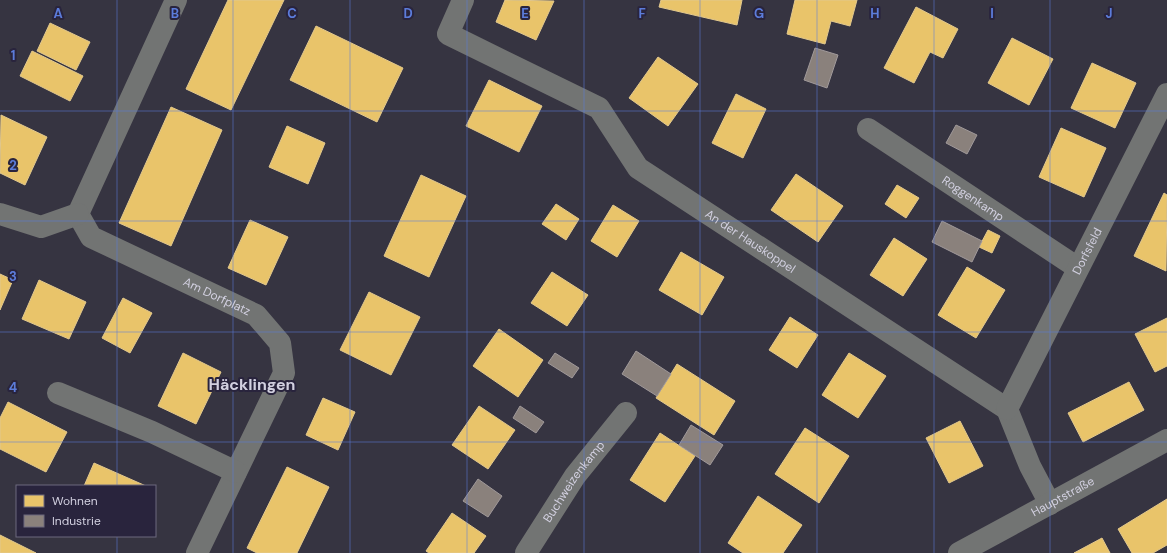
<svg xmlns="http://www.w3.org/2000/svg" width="1167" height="553" viewBox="0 0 1167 553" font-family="'DM Sans',sans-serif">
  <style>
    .homes { fill: #e9c46a; stroke: #e2c88d }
    .industry { fill: #8a817c; stroke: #a0999a }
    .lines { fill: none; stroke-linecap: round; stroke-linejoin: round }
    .minor { stroke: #727473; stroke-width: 22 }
    .grid { fill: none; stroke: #5c7cdb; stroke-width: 1; stroke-opacity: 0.55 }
    .labels { text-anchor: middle; stroke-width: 4; stroke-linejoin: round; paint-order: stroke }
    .street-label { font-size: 12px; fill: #d2d0e0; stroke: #29243d }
    .district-label { font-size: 16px; font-weight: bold; fill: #d2d0e0; stroke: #29243d }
    .grid-label { font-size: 13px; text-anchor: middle; font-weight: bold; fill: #5c7cdb; stroke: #29243d; stroke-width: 4; stroke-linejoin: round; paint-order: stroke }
  </style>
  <rect width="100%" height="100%" fill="#363441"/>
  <path class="homes" d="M 228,0 L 284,0 L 231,110 L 186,89 Z
    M 505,0 L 554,1 L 536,40 L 496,22 Z
    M 661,0 L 742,0 L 737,25 L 659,7 Z
    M 795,0 L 857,0 L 850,26 L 831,21 L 825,44 L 787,34 Z
    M 916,7 L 958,29 L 943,58 L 930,52 L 914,83 L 884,68 Z
    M 50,23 L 90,42 L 76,70 L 37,51 Z
    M 316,26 L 403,68 L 377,122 L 290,80 Z
    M 1012,38 L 1053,59 L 1029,105 L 988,83 Z
    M 32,51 L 83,76 L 70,101 L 20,76 Z
    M 658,57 L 698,84 L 668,126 L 629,98 Z
    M 1092,63 L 1136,83 L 1115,128 L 1071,108 Z
    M 489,80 L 542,106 L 519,152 L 466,126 Z
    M 736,94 L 766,109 L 743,158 L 712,143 Z
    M 171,107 L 222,130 L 171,246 L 119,223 Z
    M 1,115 L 47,137 L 25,185 L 0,173 Z
    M 287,126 L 325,143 L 308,184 L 269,167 Z
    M 1061,128 L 1106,148 L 1084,197 L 1039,177 Z
    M 796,174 L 843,206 L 818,242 L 771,210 Z
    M 421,175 L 466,196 L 429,277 L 384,256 Z
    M 897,185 L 919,198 L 906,218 L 885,204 Z
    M 1164,193 L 1167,195 L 1166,271 L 1134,256 Z
    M 556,204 L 579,219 L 566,240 L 542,224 Z
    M 613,205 L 639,221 L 617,257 L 591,241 Z
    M 250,220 L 288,237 L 266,285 L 228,268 Z
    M 988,230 L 1000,236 L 992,253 L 979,247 Z
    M 894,238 L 927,259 L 903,296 L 870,275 Z
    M 681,252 L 724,277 L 702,315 L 659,290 Z
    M 967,267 L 1005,290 L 976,338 L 938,315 Z
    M 552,272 L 588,295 L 567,326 L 531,303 Z
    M 0,274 L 13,280 L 0,310 Z
    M 39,280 L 86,302 L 69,339 L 22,319 Z
    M 369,292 L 420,317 L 391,375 L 340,350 Z
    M 123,298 L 152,313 L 130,353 L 102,338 Z
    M 790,317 L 818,335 L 797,368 L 769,350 Z
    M 1167,318 L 1167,366 L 1155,372 L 1135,334 Z
    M 499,329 L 543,360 L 518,397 L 473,366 Z
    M 183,353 L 221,372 L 196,424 L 158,406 Z
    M 849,353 L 886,376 L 858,418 L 822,395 Z
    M 677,364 L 735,401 L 714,435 L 656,398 Z
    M 1129,382 L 1144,410 L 1083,442 L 1068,413 Z
    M 323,398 L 355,412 L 338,450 L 306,435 Z
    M 8,402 L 67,432 L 46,472 L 0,449 L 0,418 Z
    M 479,406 L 515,430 L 488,469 L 452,445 Z
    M 960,421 L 983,466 L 949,483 L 926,438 Z
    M 805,428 L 849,456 L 819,503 L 775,474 Z
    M 660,433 L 695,456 L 665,502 L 630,480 Z
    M 94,463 L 146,486 L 84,486 Z
    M 287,467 L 329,487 L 297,553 L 257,553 L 247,548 Z
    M 758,496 L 802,525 L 783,553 L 743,553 L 728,543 Z
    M 1167,499 L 1167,545 L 1153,553 L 1132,553 L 1118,529 Z
    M 452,513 L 486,536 L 474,553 L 429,553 L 426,551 Z
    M 0,535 L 36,553 L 0,553 Z
    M 1102,538 L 1110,553 L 1074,553 Z"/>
  <path class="industry" d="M 815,48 L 838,55 L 827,88 L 804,80 Z
    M 956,125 L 977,135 L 967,154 L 946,143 Z
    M 942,221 L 982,241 L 972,262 L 932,242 Z
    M 636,351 L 671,374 L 657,396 L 622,374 Z
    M 555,353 L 579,368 L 572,378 L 548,363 Z
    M 520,406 L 544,422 L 536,433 L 513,418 Z
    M 691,425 L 723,445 L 710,465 L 679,445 Z
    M 478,479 L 502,496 L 488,517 L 463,501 Z"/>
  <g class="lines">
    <g class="minor">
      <path id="s1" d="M 176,0 L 78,214 L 91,237 L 256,315 L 280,343 L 284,373 L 197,553"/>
      <path id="s2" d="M 463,0 L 448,34 L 599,108 L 638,168 L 1007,409 L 1030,466 L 1050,504"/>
      <path id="s3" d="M 868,129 L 1078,268"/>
      <path d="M 0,214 L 41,227 L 78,214"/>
      <path d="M 58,393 L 152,432 L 236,472"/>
      <path id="s4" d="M 1007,409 L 1167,94"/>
      <path id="s5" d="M 526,553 L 575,476 L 626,413"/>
      <path id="s6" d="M 959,553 L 1167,440"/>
    </g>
  </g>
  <path class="grid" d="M 117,0 L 117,486M 233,0 L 233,553M 350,0 L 350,553M 467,0 L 467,553M 584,0 L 584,553M 700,0 L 700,553M 817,0 L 817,553M 934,0 L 934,553M 1050,0 L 1050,553M 0,111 L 1167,111M 0,221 L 1167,221M 0,332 L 1167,332M 0,442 L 1167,442M 117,536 L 117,553"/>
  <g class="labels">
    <g class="street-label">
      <text dy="4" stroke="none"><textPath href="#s3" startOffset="126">Roggenkamp</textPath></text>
      <text dy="4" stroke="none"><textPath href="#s2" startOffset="411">An der Hauskoppel</textPath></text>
      <text dy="4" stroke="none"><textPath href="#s4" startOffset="177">Dorfsfeld</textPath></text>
      <text dy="4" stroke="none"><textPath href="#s1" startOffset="401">Am Dorfplatz</textPath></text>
      <text dy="4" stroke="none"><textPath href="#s5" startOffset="86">Buchweizenkamp</textPath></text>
      <text dy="4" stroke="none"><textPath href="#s6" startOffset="118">Hauptstraße</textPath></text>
    </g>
    <g class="district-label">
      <text x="252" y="390">Häcklingen</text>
    </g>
  </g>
  <g class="grid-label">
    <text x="58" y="18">A</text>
    <text x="175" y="18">B</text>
    <text x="292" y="18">C</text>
    <text x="408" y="18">D</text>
    <text x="525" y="18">E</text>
    <text x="642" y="18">F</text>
    <text x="759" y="18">G</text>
    <text x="875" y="18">H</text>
    <text x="992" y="18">I</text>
    <text x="1109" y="18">J</text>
    <text x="13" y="60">1</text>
    <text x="13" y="170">2</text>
    <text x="13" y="281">3</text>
    <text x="13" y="392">4</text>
  </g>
  <rect x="16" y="485" width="140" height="52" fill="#29243d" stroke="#6d697e"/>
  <rect x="24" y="495" width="20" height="12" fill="#e9c46a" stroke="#6d697e"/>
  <text x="52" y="505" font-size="12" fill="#d2d0e0">Wohnen</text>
  <rect x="24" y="515" width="20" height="12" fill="#8a817c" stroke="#6d697e"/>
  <text x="52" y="525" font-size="12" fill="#d2d0e0">Industrie</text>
</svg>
